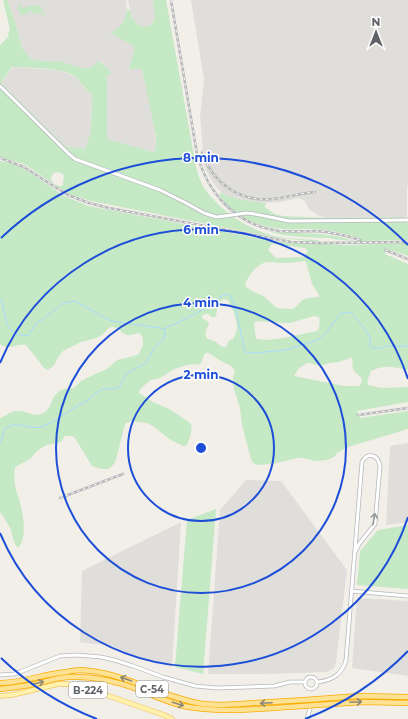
<svg xmlns="http://www.w3.org/2000/svg" width="408" height="719" viewBox="0 0 408 719" font-family="Montserrat,sans-serif">
  <style>
    .industrial { fill: #e0deda }
    .green { fill: #c5e8c5; fill-rule: evenodd }
    .lines { fill: none; stroke-linecap: round; stroke-linejoin: round }
    .stream { stroke: #aadaff; stroke-width: 1 }
    .minor-casing { stroke: #b5b8bc; stroke-width: 4.5 }
    .major-casing { stroke: #f2c960; stroke-width: 5.5 }
    .highway-casing { stroke: #f9ab00; stroke-width: 6 }
    .minor { stroke: #fff; stroke-width: 3 }
    .major { stroke: #fff2af; stroke-width: 4 }
    .highway { stroke: #fde293; stroke-width: 4.5 }
    .rail-casing { stroke: #b6b7b8; stroke-width: 2.5 }
    .rail { stroke: #fff; stroke-width: 1; stroke-dasharray: 3; stroke-linecap: butt }
    .minor-bridge-casing { stroke: #b5b8bc; stroke-width: 4.5; stroke-linecap: butt }
    .highway-bridge-casing { stroke: #f9ab00; stroke-width: 6; stroke-linecap: butt }
    .minor-bridge { stroke: #fff; stroke-width: 3 }
    .highway-bridge { stroke: #fde293; stroke-width: 4.5 }
    .oneway { stroke: #979a9d }
    .oneway2 { stroke: #8e8975 }
    .ring { fill: none; stroke: #1d4ed8; stroke-width: 2 }
    .labels { text-anchor: middle; stroke-width: 3; stroke-linejoin: round; paint-order: stroke }
    .shield { fill: #fff; stroke: #8f9295; stroke-width: 1 }
    .shield-label { font-size: 10px; font-weight: bold; fill: #5f6368 }
    .centre { fill: #1d4ed8; stroke: #fff; stroke-width: 2 }
    .ring-label { font-size: 12px; text-anchor: middle; font-weight: bold; fill: #1d4ed8; stroke: #fff; stroke-width: 3; stroke-linejoin: round; paint-order: stroke }
  </style>
  <rect width="100%" height="100%" fill="#f1efe8"/>
  <path class="industrial" d="M 7,0 L 126,0 L 127,9 L 125,19 L 120,27 L 135,47 L 130,69 L 142,68 L 155,129 L 156,145 L 155,151 L 153,152 L 107,139 L 107,75 L 111,73 L 100,61 L 90,68 L 81,68 L 61,62 L 32,60 L 22,48 L 16,25 Z
    M 128,0 L 153,0 L 155,18 L 151,24 L 148,27 L 143,27 L 138,25 L 134,20 L 130,11 Z
    M 191,0 L 408,0 L 408,185 L 407,186 L 407,219 L 403,219 L 402,217 L 325,218 L 318,215 L 313,212 L 308,208 L 305,201 L 299,198 L 281,202 L 266,203 L 248,201 L 224,195 L 213,183 L 205,168 L 200,152 L 203,148 L 200,118 L 204,79 Z
    M 13,67 L 59,70 L 76,77 L 86,90 L 92,95 L 91,123 L 88,144 L 85,149 L 65,146 L 1,83 Z
    M 408,443 L 408,522 L 386,525 L 390,446 Z
    M 246,480 L 281,481 L 347,570 L 336,663 L 334,668 L 327,672 L 265,674 L 208,674 L 220,510 Z
    M 181,522 L 172,667 L 128,654 L 111,646 L 80,642 L 82,571 Z
    M 357,598 L 408,601 L 408,676 L 352,668 Z"/>
  <path class="green" d="M 3,0 L 7,0 L 8,2 L 16,25 L 22,48 L 32,60 L 61,62 L 81,68 L 90,68 L 99,61 L 112,73 L 107,75 L 107,139 L 153,152 L 155,151 L 156,145 L 156,136 L 142,69 L 129,69 L 135,47 L 111,33 C 123,25 124,23 127,9 L 130,11 C 131,14 132,18 134,20 C 137,26 146,29 152,24 C 153,22 154,20 155,18 L 153,0 L 166,0 L 195,161 C 197,172 200,183 207,192 C 224,214 253,232 279,237 C 292,239 304,239 317,240 L 320,242 L 278,238 L 91,201 L 69,194 L 24,164 L 0,157 L 0,45 L 9,36 L 8,33 L 10,30 ZM 12,67 C 29,68 66,67 77,78 C 82,84 86,90 92,95 C 91,113 93,133 85,149 L 65,146 L 1,83 ZM 57,172 L 63,174 L 64,176 L 63,184 L 62,186 C 57,186 53,184 51,179 L 53,173 Z
    M 18,3 L 20,3 L 21,8 C 31,6 43,1 44,16 L 42,16 L 42,13 L 39,13 L 39,12 L 37,12 L 38,13 L 33,14 L 33,12 L 31,13 L 31,10 L 28,11 L 28,13 L 27,13 L 27,14 L 20,15 L 19,10 L 17,10 L 17,7 L 19,7 Z
    M 0,161 C 25,164 44,184 65,196 C 72,200 80,202 88,206 L 279,242 L 347,245 L 408,243 L 408,256 L 387,249 L 385,254 L 408,264 L 408,370 C 394,367 385,364 371,371 C 370,376 366,379 368,385 L 373,386 L 381,388 L 408,387 L 408,402 L 357,411 L 360,418 L 408,411 L 408,429 L 348,447 L 337,453 L 334,457 L 327,460 L 315,461 L 303,458 L 298,458 C 290,460 262,467 255,464 C 252,462 252,461 251,459 L 242,425 L 240,408 L 234,389 L 233,377 L 235,370 L 231,366 L 221,361 L 209,353 L 206,353 C 202,356 203,361 200,364 L 187,365 L 174,369 L 160,378 L 151,380 L 141,388 L 139,392 L 140,394 L 144,396 L 153,402 L 171,410 L 190,423 C 194,429 189,440 186,446 L 183,446 L 169,439 L 153,426 L 147,423 L 131,421 L 126,423 L 124,427 C 123,434 120,441 119,448 C 115,466 112,474 92,466 L 75,438 L 73,436 L 65,436 L 61,442 L 47,445 L 43,447 L 37,451 L 30,459 L 15,467 C 14,475 14,482 16,489 C 17,495 20,501 21,507 C 24,517 26,539 19,547 L 17,547 C 13,542 13,536 11,530 C 8,524 4,517 0,512 L 0,418 C 6,416 11,411 17,411 C 27,410 34,419 45,412 C 52,408 51,394 62,390 C 65,388 70,389 74,388 L 81,381 L 95,374 L 107,369 L 117,360 L 134,356 L 139,354 L 143,345 L 143,338 L 140,333 C 136,333 132,336 127,335 C 120,333 121,327 110,327 L 102,335 L 98,337 L 93,339 L 81,342 L 63,351 L 58,357 L 54,365 L 48,370 L 44,368 L 26,345 C 17,343 8,351 0,344 ZM 272,244 L 305,248 L 308,251 L 304,257 L 276,258 L 268,250 ZM 304,261 L 306,262 L 312,284 L 319,295 L 319,297 L 309,298 L 302,300 L 296,307 L 292,309 L 277,308 L 263,296 L 252,291 L 245,286 C 247,276 258,262 269,262 C 273,262 277,263 282,263 C 289,263 297,262 304,261 ZM 224,299 L 228,300 C 233,310 241,326 234,337 C 231,342 233,337 229,341 C 228,342 227,345 226,347 C 219,347 220,344 214,341 C 213,341 209,339 208,339 C 203,335 207,328 209,324 L 208,322 L 202,318 L 202,316 C 205,313 209,313 211,317 L 214,317 L 216,316 L 218,303 ZM 314,316 L 319,317 C 320,322 320,328 317,331 L 284,338 L 266,340 L 256,339 L 255,332 L 254,323 L 256,321 L 285,323 L 290,323 ZM 350,358 L 352,358 C 353,362 352,366 353,369 C 357,377 364,374 361,384 L 359,386 L 344,386 L 294,376 L 299,368 L 307,363 L 310,363 L 316,365 L 323,365 L 330,363 L 339,362 Z
    M 222,192 L 224,195 L 248,201 L 266,203 L 265,207 L 274,214 L 283,216 L 325,218 L 402,217 L 403,218 L 408,219 L 408,240 L 359,241 L 360,238 C 348,235 336,231 324,230 C 311,228 297,230 284,229 C 265,228 245,221 231,209 C 226,205 223,199 219,195 Z
    M 268,231 C 288,234 308,232 327,235 C 337,236 346,238 355,241 L 332,239 L 331,238 C 311,237 287,238 268,231 Z
    M 216,509 L 203,674 L 175,667 L 187,520 Z
    M 408,525 L 408,589 L 357,585 L 360,551 L 378,530 Z"/>
  <g class="lines">
    <path class="stream" d="M 0,299 L 2,301 L 7,325 L 15,334 L 28,336 L 36,324 L 64,303 L 75,301 L 111,321 L 160,328 L 163,329 C 178,323 193,315 207,307 C 214,302 220,295 229,294 L 232,299 L 235,306 L 245,352 L 254,353 L 286,350 L 318,340 L 326,333 L 340,314 L 351,312 L 364,328 L 370,337 L 370,347 L 380,349 L 386,346 L 408,346
      M 0,443 C 4,438 1,430 8,427 C 19,421 30,430 41,427 C 55,423 64,413 76,407 C 79,405 83,403 87,401 C 91,398 94,394 99,391 C 106,387 112,390 119,388 L 126,374 L 146,363 L 154,348 L 164,339 L 165,333 L 164,330"/>
    <g class="minor-casing">
      <path id="minor" d="M 0,86 L 69,154 L 75,159 L 160,190 L 186,203 L 204,213 L 216,217 L 225,216
        M 246,213 C 261,214 275,219 290,221 L 408,220
        M 351,591 L 408,596
        M 0,675 L 14,674 L 20,672 L 60,656 L 77,655 L 101,657 L 114,660 L 133,666 L 163,677 L 195,686 L 217,688 L 274,686 L 290,682 L 305,682
        M305 683a6 6 0 1 1 12 0a6 6 0 1 1-12 0Z
        M 318,682 C 332,680 342,675 346,660 L 362,462 C 368,451 378,455 380,466 L 375,524 L 359,544 L 355,552
        M 307,719 L 311,705"/>
    </g>
    <g class="major-casing">
      <path id="major" d="M 0,696 L 12,695 L 58,684 L 67,684 L 81,687 L 112,697 L 164,715 L 172,719"/>
    </g>
    <g class="highway-casing">
      <path id="highway" d="M 0,683 C 22,683 44,674 66,672 C 71,671 76,670 81,670 C 124,672 162,698 204,704 C 220,706 237,704 253,703 C 270,702 287,701 305,700
        M 0,689 C 12,688 24,686 36,684 C 50,680 64,676 78,677 C 98,677 118,682 137,689 C 152,695 167,702 183,706 C 223,714 264,708 304,706
        M 318,699 L 359,696 L 408,697
        M 317,705 L 364,702 L 408,703"/>
    </g>
    <use href="#minor" class="minor"/>
    <use href="#major" class="major"/>
    <use href="#highway" class="highway"/>
    <g class="rail-casing">
      <path id="rail" d="M 171,0 L 197,154 C 208,194 236,225 279,231 C 291,232 303,231 315,231 C 331,232 345,235 360,240
        M 202,153 C 213,183 239,202 272,199 C 286,198 300,193 315,192
        M 0,158 L 24,167 L 52,185 L 68,195 L 89,203 L 109,208 L 291,242 L 321,243 L 408,242
        M 385,250 L 408,259
        M 358,415 L 408,408
        M 60,498 L 123,474"/>
    </g>
    <use href="#rail" class="rail"/>
    <g class="minor-bridge-casing">
      <path id="minor-bridge" d="M 225,216 L 246,213"/>
    </g>
    <g class="highway-bridge-casing">
      <path id="highway-bridge" d="M 305,700 L 318,699
        M 304,706 L 317,705"/>
    </g>
    <use href="#minor-bridge" class="minor-bridge"/>
    <use href="#highway-bridge" class="highway-bridge"/>
  </g>
  <defs><path id="oneway-shaft" d="M-6 0H5M1.5-3L5.5 0L1.5 3" fill="none" stroke-width="1.6" stroke-linecap="round" stroke-linejoin="round"/></defs>
  <use class="oneway" href="#oneway-shaft" transform="translate(374 519) rotate(-80)"/>
  <g class="oneway2">
    <use href="#oneway-shaft" transform="translate(126 679) rotate(-161)"/>
    <use href="#oneway-shaft" transform="translate(38 683) rotate(-14)"/>
    <use href="#oneway-shaft" transform="translate(356 702) rotate(-3)"/>
    <use href="#oneway-shaft" transform="translate(266 703) rotate(177)"/>
    <use href="#oneway-shaft" transform="translate(178 704) rotate(17)"/>
  </g>
  <g class="ring">
    <circle cx="201" cy="448" r="73"/>
    <circle cx="201" cy="448" r="145"/>
    <path d="M408 517A218 218 0 0 1 0 533M0 363A218 218 0 0 1 408 379"/>
    <path d="M408 651A290 290 0 0 1 305 719M97 719A290 290 0 0 1 1 658M1 238A290 290 0 0 1 408 245"/>
  </g>
  <g class="labels">
    <g class="shield">
      <rect x="136" y="681" width="32" height="16" rx="3"/>
      <rect x="69" y="682" width="38" height="16" rx="3"/>
    </g>
    <g class="shield-label">
      <text x="152" y="693">C-54</text>
      <text x="88" y="694">B-224</text>
    </g>
  </g>
  <circle cx="201" cy="448" r="6" class="centre"/>
  <g class="ring-label">
    <text x="201" y="162">8 min</text>
    <text x="201" y="234">6 min</text>
    <text x="201" y="307">4 min</text>
    <text x="201" y="379">2 min</text>
  </g>
  <g transform="translate(376 32)" stroke="#ffffff" stroke-width="3" paint-order="stroke">
  <path d="M0-3L7 15L0 10L-7 15Z" fill="#5f6368"/>
  <text y="-6" font-size="11" font-weight="bold" text-anchor="middle" fill="#5f6368">N</text>
  </g>
</svg>
